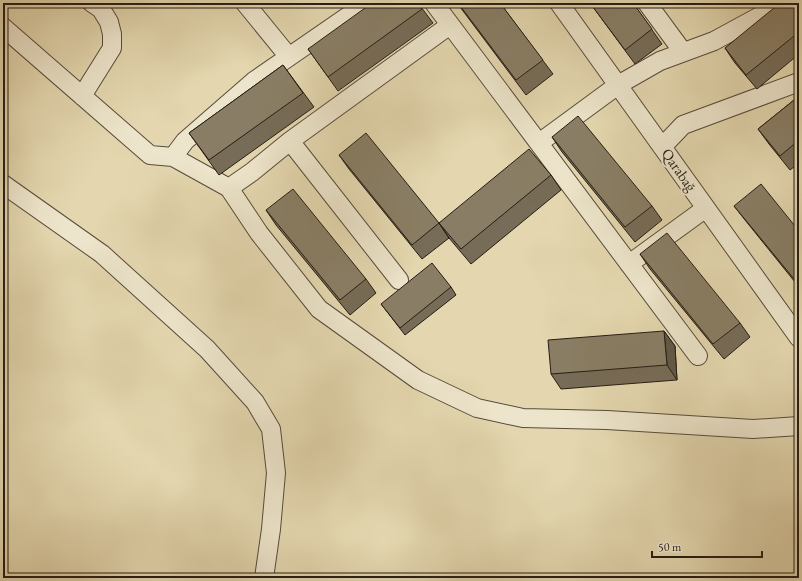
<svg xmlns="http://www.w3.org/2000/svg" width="802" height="581" viewBox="0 0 802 581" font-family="'EB Garamond',serif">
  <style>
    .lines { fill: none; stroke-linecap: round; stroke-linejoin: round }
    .minor-casing { stroke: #564c3c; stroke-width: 20 }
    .minor { stroke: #ede5cb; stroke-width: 18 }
    .wall { fill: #766c57; stroke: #261d15 }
    .shaded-wall { fill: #605847; stroke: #261d15 }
    .building { fill: #897e65; stroke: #261d15 }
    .labels { text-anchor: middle; stroke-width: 4; stroke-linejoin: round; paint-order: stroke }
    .street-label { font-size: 15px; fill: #261d15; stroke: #ede5cb }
  </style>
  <rect width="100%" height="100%" fill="#e4d7af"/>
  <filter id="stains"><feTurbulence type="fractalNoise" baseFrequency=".005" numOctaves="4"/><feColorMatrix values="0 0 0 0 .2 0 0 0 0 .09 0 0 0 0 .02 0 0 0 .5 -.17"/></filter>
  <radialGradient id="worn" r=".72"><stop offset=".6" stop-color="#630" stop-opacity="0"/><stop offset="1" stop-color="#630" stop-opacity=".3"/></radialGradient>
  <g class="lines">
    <g class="minor-casing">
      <path id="minor" d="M 245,3 L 289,57
        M 434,3 L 698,356
        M 559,3 L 799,338
        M 647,3 L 683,52
        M 450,25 L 290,141 L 252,172 L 229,188 L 259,233 L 319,309 L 418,380 L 477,408 L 523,418 L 607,420 L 753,429 L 799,426
        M 3,27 L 150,155 L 173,157 L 229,188
        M 82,96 L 112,48 L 112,34 L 109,22 L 101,9 L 92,3
        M 290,141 L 399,280
        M 539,143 L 618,85 L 660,61 L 714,41 L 784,3
        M 662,147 L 683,125 L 799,82
        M 173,157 L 185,141 L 254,81 L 367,3
        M 3,184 L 102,254 L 207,349 L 255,402 L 271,429 L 276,473 L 271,529 L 264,578
        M 629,264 L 706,208"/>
    </g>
    <use href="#minor" class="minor"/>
  </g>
  <path class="wall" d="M 418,3 L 433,23 L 338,91 L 308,49 Z
    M 457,3 L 500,3 L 553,74 L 526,95 Z
    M 590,3 L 633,3 L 662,44 L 635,64 Z
    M 799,3 L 799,54 L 757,89 L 735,63 L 725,48 Z
    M 283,65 L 314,107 L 219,175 L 189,133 Z
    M 799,96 L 799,163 L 790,170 L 769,144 L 758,129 Z
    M 552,137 L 652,206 L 662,220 L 635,242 L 562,152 Z
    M 339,155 L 439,223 L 449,238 L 422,259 L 349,169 Z
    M 551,175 L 561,190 L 471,264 L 449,238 L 439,223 Z
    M 734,206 L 799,231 L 799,287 L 745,220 Z
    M 266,210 L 366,279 L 376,293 L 350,315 L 276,225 Z
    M 640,254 L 740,323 L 750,337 L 724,359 L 650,269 Z
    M 451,287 L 456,295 L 405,335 L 381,304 Z
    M 664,331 L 675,346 L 677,380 L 561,389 L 551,374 Z"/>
  <path class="shaded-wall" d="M 664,331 L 675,346 L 677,380 L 667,365 Z"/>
  <path class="building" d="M 372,3 L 418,3 L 422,9 L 328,77 L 308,49 Z
    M 458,3 L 500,3 L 543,60 L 516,80 Z
    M 590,3 L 633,3 L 652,29 L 625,50 Z
    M 780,3 L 799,3 L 799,32 L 746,75 L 725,48 Z
    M 283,65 L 303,93 L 209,160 L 189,133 Z
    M 799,96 L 799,140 L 780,156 L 758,129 Z
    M 578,116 L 652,206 L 625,227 L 552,137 Z
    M 366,133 L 439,223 L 412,245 L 339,155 Z
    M 529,149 L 551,175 L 461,249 L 439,223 Z
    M 761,184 L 799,231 L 799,285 L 734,206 Z
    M 293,189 L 366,279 L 340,300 L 266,210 Z
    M 667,233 L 740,323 L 713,344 L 640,254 Z
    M 432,263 L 451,287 L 400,328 L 381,304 Z
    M 664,331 L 667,365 L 551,374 L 548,340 Z"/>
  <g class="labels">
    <g class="street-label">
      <text transform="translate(679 170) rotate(55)" y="5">Qarabağ</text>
    </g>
  </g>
  <rect width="802" height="581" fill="none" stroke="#e4d7af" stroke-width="16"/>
  <rect x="4" y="4" width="794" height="573" fill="none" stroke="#261d15" stroke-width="2"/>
  <rect x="8" y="8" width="786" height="565" fill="none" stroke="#261d15"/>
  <path d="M652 551v6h110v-6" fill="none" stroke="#261d15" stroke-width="2"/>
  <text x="658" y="551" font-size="12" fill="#261d15" stroke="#ede5cb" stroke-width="3" paint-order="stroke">50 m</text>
  <rect width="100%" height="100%" filter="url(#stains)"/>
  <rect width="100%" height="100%" fill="url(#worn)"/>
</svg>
